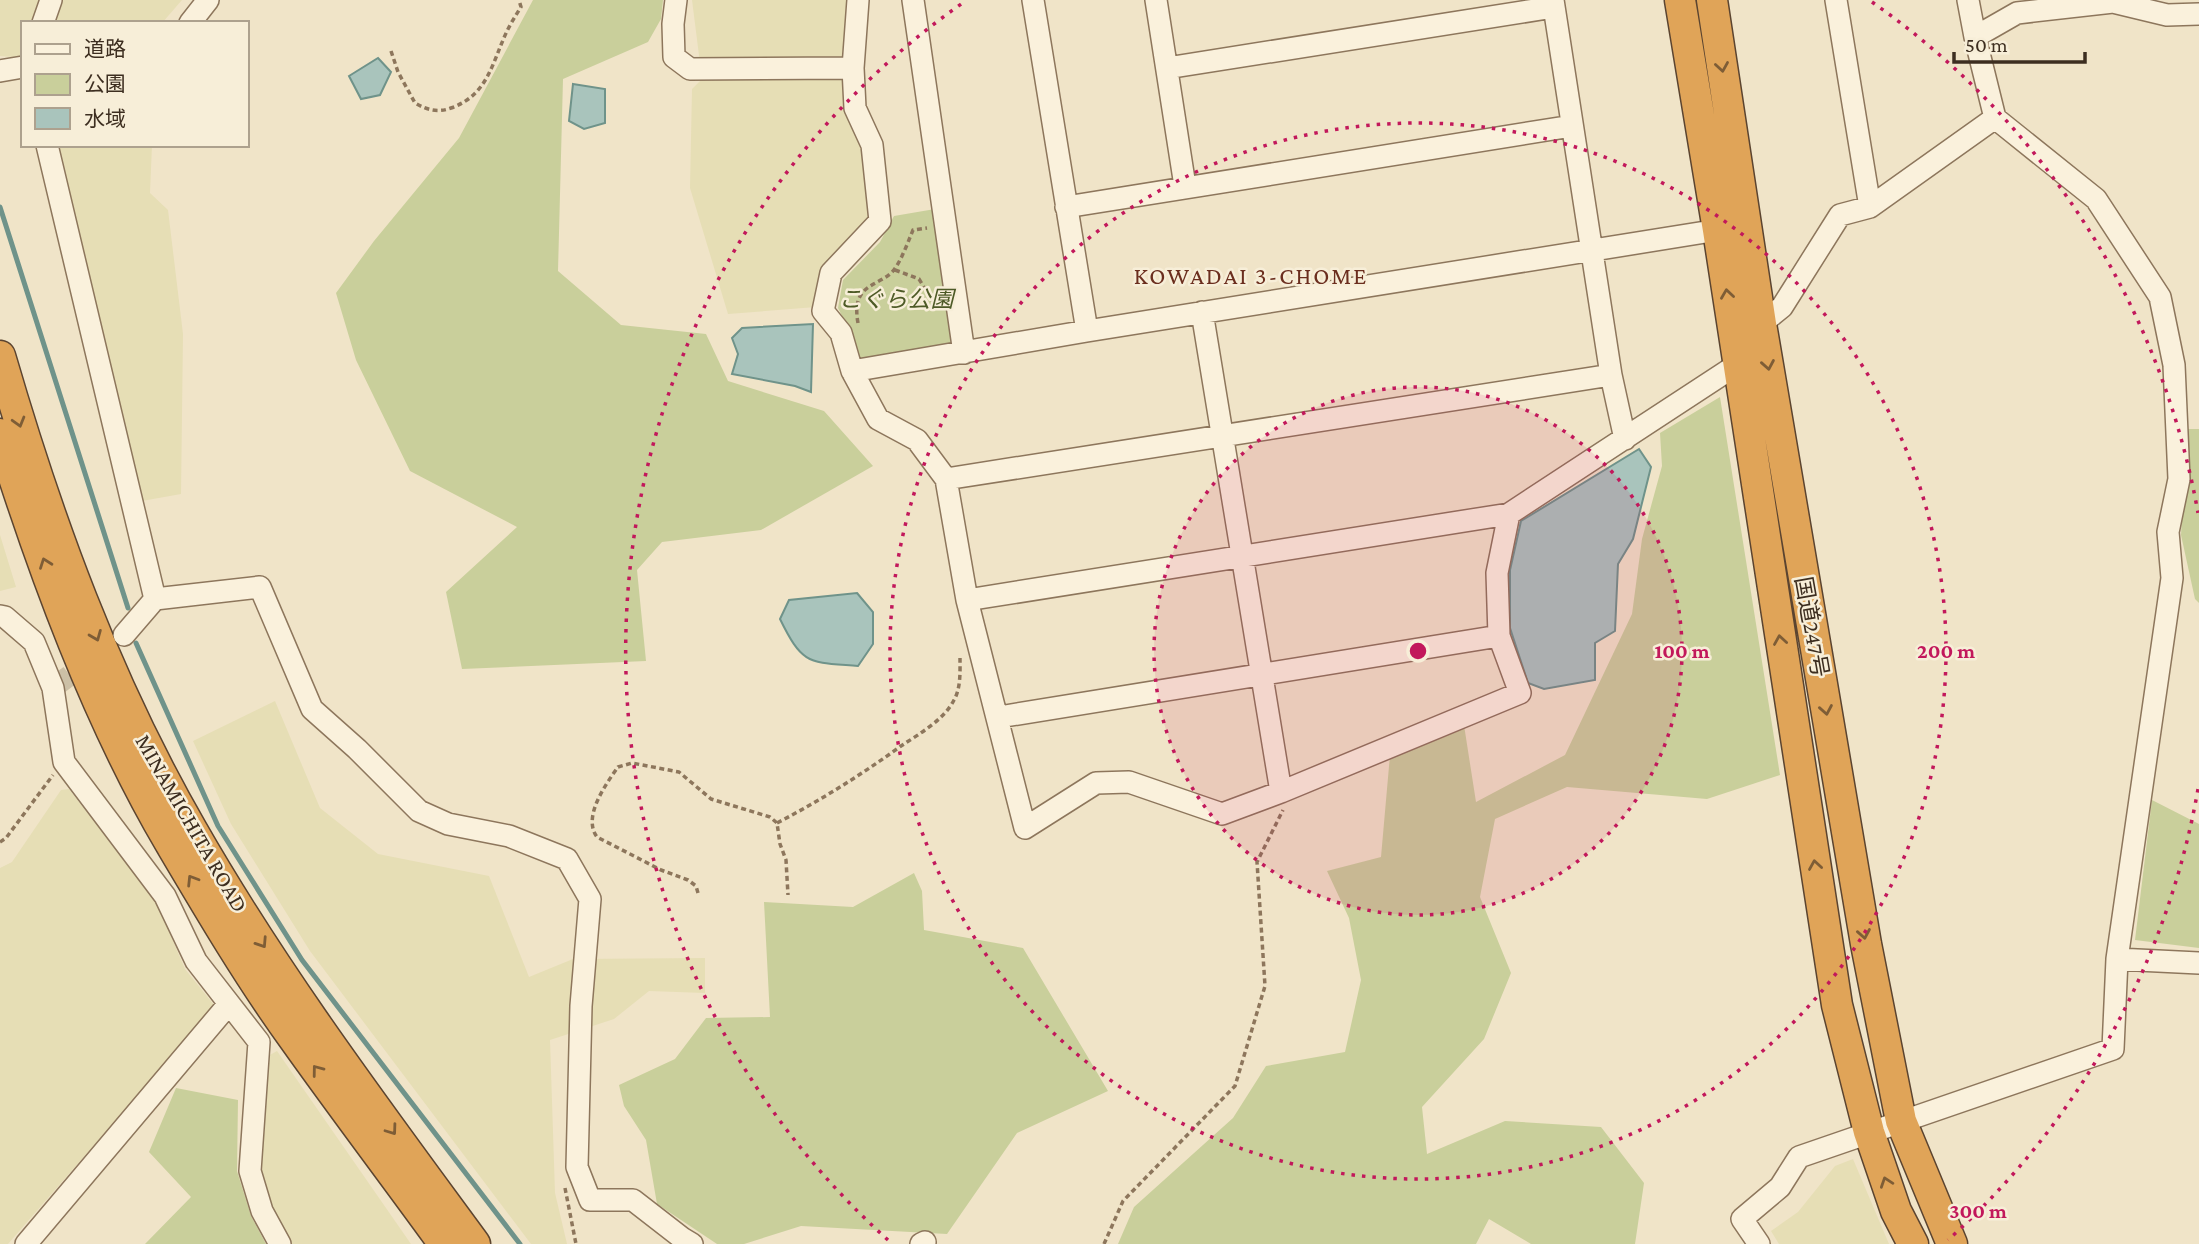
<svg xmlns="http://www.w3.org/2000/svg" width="2199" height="1244" viewBox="0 0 2199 1244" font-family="'Crimson Pro','Noto Sans JP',serif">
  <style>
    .farmland { fill: #e6deb5 }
    .green { fill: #c9cf9b }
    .water { fill: #a9c4bc; stroke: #6f938a; stroke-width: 2 }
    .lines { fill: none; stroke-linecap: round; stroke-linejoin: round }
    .stream { stroke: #6f938a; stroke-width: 5 }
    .minor-tunnel { stroke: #ccc0a6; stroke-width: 21; stroke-dasharray: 21 10; stroke-linecap: butt }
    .minor-casing { stroke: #8d765c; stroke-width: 24 }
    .highway-casing { stroke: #5b4430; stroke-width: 33 }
    .path { stroke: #8d765c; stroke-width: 3.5; stroke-dasharray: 5 3.5; stroke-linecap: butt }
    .minor { stroke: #faf1dc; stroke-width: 21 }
    .highway { stroke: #e0a458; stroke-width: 30 }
    .oneway { stroke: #7e5d36 }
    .ring { fill: none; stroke: #c2185b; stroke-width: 3.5; stroke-dasharray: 3.5 7 }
    .labels { text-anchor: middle; stroke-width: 5; stroke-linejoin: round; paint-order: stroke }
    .park-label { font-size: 23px; font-style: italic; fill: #4d5a26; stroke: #f7eed8 }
    .street-label { font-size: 23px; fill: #3d2e20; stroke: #f7eed8 }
    .neighbourhood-label { font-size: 24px; letter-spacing: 2px; fill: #6b2e1e; stroke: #f7eed8 }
    .centre { fill: #c2185b; stroke: #f7eed8; stroke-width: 3.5 }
    .ring-label { font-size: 21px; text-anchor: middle; font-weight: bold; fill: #c2185b; stroke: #f7eed8; stroke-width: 5; stroke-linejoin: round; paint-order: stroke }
  </style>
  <rect width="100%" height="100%" fill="#f0e4c8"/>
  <path class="farmland" d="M 0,0 L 182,0 L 162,23 L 23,23 L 23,56 L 12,57 L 0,56 Z
    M 692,0 L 849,0 L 847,110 L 860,144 L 871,218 L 816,307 L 728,314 L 690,188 L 692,89 L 702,79 Z
    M 56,145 L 152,145 L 150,193 L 168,210 L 183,334 L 181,494 L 142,501 Z
    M 0,535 L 16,587 L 0,591 Z
    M 275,701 L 320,808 L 378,854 L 489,876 L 529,977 L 573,959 L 705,958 L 705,993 L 649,991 L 614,1019 L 550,1040 L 555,1193 L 567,1244 L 531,1244 L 310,951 L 231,824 L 193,741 Z
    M 69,789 L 157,903 L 185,969 L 215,1006 L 8,1244 L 0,1244 L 0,868 L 12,862 L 61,790 Z
    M 277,1051 L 411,1244 L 292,1244 L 270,1204 L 261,1169 L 268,1056 Z
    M 1853,1159 L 1889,1244 L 1779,1244 L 1771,1231 L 1798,1212 L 1835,1166 Z"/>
  <path class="green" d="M 533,0 L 663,0 L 661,19 L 648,42 L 563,79 L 558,271 L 621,325 L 706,334 L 728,381 L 824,411 L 873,466 L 761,530 L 662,542 L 637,570 L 646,661 L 462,669 L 446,592 L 517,527 L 410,471 L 356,360 L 336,293 L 374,241 L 459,138 Z
    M 935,209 L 956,338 L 950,344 L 858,359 L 852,336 L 838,308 L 843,280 L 880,242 L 894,216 Z
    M 1720,397 L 1780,775 L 1707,799 L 1567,787 L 1495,819 L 1480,897 L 1511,973 L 1484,1039 L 1422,1107 L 1427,1154 L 1505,1121 L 1601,1127 L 1644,1183 L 1635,1244 L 1531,1244 L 1489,1219 L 1476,1244 L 1118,1244 L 1134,1207 L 1233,1118 L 1266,1066 L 1345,1052 L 1361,980 L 1349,918 L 1327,871 L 1381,857 L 1390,755 L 1464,725 L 1476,802 L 1565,755 L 1632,614 L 1642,539 L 1662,466 L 1660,433 Z
    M 2187,429 L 2199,429 L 2199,603 L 2195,599 L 2181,535 Z
    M 2152,800 L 2199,824 L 2199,948 L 2135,940 Z
    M 914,873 L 922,891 L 924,930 L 1023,948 L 1108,1091 L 1017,1133 L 947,1234 L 801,1226 L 744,1244 L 717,1244 L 657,1204 L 646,1140 L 624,1106 L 619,1085 L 675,1059 L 706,1018 L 770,1017 L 764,902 L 853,907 Z
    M 176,1088 L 238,1100 L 237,1171 L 251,1216 L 266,1244 L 145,1244 L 191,1197 L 149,1152 Z"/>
  <path class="water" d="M 378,58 L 391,72 L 380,95 L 361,99 L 349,76 Z
    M 573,84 L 605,89 L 605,123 L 584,129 L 569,121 Z
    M 813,324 L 811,392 L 795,386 L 732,374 L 738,354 L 732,338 L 742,328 Z
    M 1639,449 L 1651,467 L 1633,539 L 1618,564 L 1615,631 L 1595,643 L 1595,680 L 1544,689 L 1528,683 L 1510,628 L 1510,570 L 1521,521 Z
    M 857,593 L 873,612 L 873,644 L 858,666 C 809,662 803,666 780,619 L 789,600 Z"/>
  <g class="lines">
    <path class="stream" d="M 0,207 L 128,608
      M 136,643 L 218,826 L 302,960 L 520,1244"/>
    <path class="minor-tunnel" d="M 53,688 L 93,658"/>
    <g class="minor-casing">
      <path id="minor" d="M 676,0 L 673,24 L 674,57 L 690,69 L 853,68
        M 858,0 L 853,68 L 855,108 L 872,145 L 880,221 L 831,273 L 823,311 L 841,333 L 852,371 L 878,419 L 917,440 L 946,479 L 967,600 L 1025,828 L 1096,783 L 1129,782 L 1222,814 L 1281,792 L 1520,693 L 1499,636 L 1497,573 L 1509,514
        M 913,0 L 964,353
        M 1033,0 L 1087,331
        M 1156,0 L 1185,186
        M 1553,0 L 1611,375 L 1625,439
        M 1836,0 L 1870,207
        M 43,23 L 51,0
        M 190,23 L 208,0
        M 1975,37 L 2017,13 L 2113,2 L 2167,15 L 2199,14
        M 1167,68 L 1554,7
        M 0,71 L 23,67
        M 47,145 L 155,599
        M 1066,207 L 1572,126
        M 1202,312 L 1281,792
        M 1761,324 L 1782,307 L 1840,215 L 1870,207 L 1995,118
        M 852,371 L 1087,331 L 1718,230
        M 946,479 L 1611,375
        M 967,600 L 1509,514 L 1738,364
        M 0,616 L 5,617 L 34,642 L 53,688 L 64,762 L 165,896 L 196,961 L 259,1042 L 250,1171 L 262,1211 L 280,1244
        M 124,635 L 155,599 L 260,587 L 312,709 L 357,749 L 419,811 L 448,824 L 509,836 L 567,859 L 590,899 L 581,1006 L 577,1167 L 590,1200 L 633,1200 L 682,1238 L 692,1244
        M 999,717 L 1499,636
        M 2117,959 L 2199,963
        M 26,1244 L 228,1005
        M 921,1244 L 925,1242
        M 1759,1244 L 1742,1219 L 1780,1187 L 1799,1157 L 2113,1049 L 2117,959 L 2172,578 L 2168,532 L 2179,479 L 2174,365 L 2160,297 L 2096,199 L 1995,118 L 1975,37 L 1968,0"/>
    </g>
    <g class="highway-casing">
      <path id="highway" d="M 1680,0 L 1718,230 L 1837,1005 L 1869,1132 L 1896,1211 L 1913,1244
        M 1712,0 L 1761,324 L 1866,944 L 1901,1121 L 1952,1244
        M 0,356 C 48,521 106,681 192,830 C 275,975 376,1109 475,1244
        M 0,434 C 43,571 97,719 170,843 C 209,909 249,977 294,1039 C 343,1108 394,1175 444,1244"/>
    </g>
    <path class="path" d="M 391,51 L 398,72 L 415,103 C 427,110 438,113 451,108 C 488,95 492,63 507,31 C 511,23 516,15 521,7 L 519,0
      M 895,270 L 919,279 L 936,307
      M 858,323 C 850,280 883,288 896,267 C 903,256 908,242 913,230 L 927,228
      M 777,823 C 821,800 861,775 901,746 C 919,734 944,720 954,700 C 961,688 960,671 960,658
      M 0,842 L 6,838 L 53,775
      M 698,893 L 696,886 L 688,880 L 661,870 L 597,837 C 582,817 606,784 618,767 L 632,763 L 679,772 L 711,799 L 770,817 L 777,823 L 780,844 L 786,860 L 788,895
      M 565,1188 L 576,1244
      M 1104,1244 L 1123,1201 L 1235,1086 L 1265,986 L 1257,862 L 1283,810"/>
    <use href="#minor" class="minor"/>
    <use href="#highway" class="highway"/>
  </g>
  <defs><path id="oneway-chevron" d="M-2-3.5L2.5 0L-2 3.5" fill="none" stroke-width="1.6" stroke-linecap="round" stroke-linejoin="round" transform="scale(1.75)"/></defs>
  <g class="oneway">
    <use href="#oneway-chevron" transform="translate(1722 67) rotate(81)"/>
    <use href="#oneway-chevron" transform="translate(1727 294) rotate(-98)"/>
    <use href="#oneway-chevron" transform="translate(1768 365) rotate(80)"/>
    <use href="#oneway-chevron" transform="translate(19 422) rotate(74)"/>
    <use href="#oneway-chevron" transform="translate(45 563) rotate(-110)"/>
    <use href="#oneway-chevron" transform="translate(96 636) rotate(68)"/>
    <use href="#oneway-chevron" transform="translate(1780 640) rotate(-99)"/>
    <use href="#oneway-chevron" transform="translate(1826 710) rotate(80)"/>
    <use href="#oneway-chevron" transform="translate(1815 865) rotate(-99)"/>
    <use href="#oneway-chevron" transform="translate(192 880) rotate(-122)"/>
    <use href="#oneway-chevron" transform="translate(1864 934) rotate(80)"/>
    <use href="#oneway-chevron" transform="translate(262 943) rotate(57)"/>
    <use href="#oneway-chevron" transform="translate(317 1070) rotate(-127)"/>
    <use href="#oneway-chevron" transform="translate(392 1130) rotate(54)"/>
    <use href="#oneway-chevron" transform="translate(1886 1182) rotate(-109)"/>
  </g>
  <circle cx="1418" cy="651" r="264" fill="#c2185b" fill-opacity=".12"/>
  <g class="ring">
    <circle cx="1418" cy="651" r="264"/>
    <circle cx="1418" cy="651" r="528"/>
    <path d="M2198 789A792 792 0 0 1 1948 1240M888 1240A792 792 0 0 1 964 2M1872 2A792 792 0 0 1 2198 513"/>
  </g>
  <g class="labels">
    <g class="park-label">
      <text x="896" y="307">こぐら公園</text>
    </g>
    <g class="street-label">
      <text transform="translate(1812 627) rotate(80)" y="8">国道247号</text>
      <text transform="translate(192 823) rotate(60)" y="8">MINAMICHITA ROAD</text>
    </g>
    <g class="neighbourhood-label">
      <text x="1251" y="284">KOWADAI 3-CHOME</text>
    </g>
  </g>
  <circle cx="1418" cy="651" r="10" class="centre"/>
  <g class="ring-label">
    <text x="1682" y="658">100 m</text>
    <text x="1946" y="658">200 m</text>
    <text x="1978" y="1218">300 m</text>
  </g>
  <rect x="21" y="21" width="228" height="126" fill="#f7eed8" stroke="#ada18e" stroke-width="2"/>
  <rect x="35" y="44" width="35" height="10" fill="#faf1dc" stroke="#ada18e" stroke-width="2"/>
  <text x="84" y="56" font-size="21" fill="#3d2e20">道路</text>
  <rect x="35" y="74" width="35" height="21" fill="#c9cf9b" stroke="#ada18e" stroke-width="2"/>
  <text x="84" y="91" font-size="21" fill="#3d2e20">公園</text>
  <rect x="35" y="108" width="35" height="21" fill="#a9c4bc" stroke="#ada18e" stroke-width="2"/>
  <text x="84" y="126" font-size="21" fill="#3d2e20">水域</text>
  <path d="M1954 52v10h131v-10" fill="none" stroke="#3d2e20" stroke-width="3.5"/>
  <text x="1965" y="52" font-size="21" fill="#3d2e20" stroke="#f7eed8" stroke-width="5" paint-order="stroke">50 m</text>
</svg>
